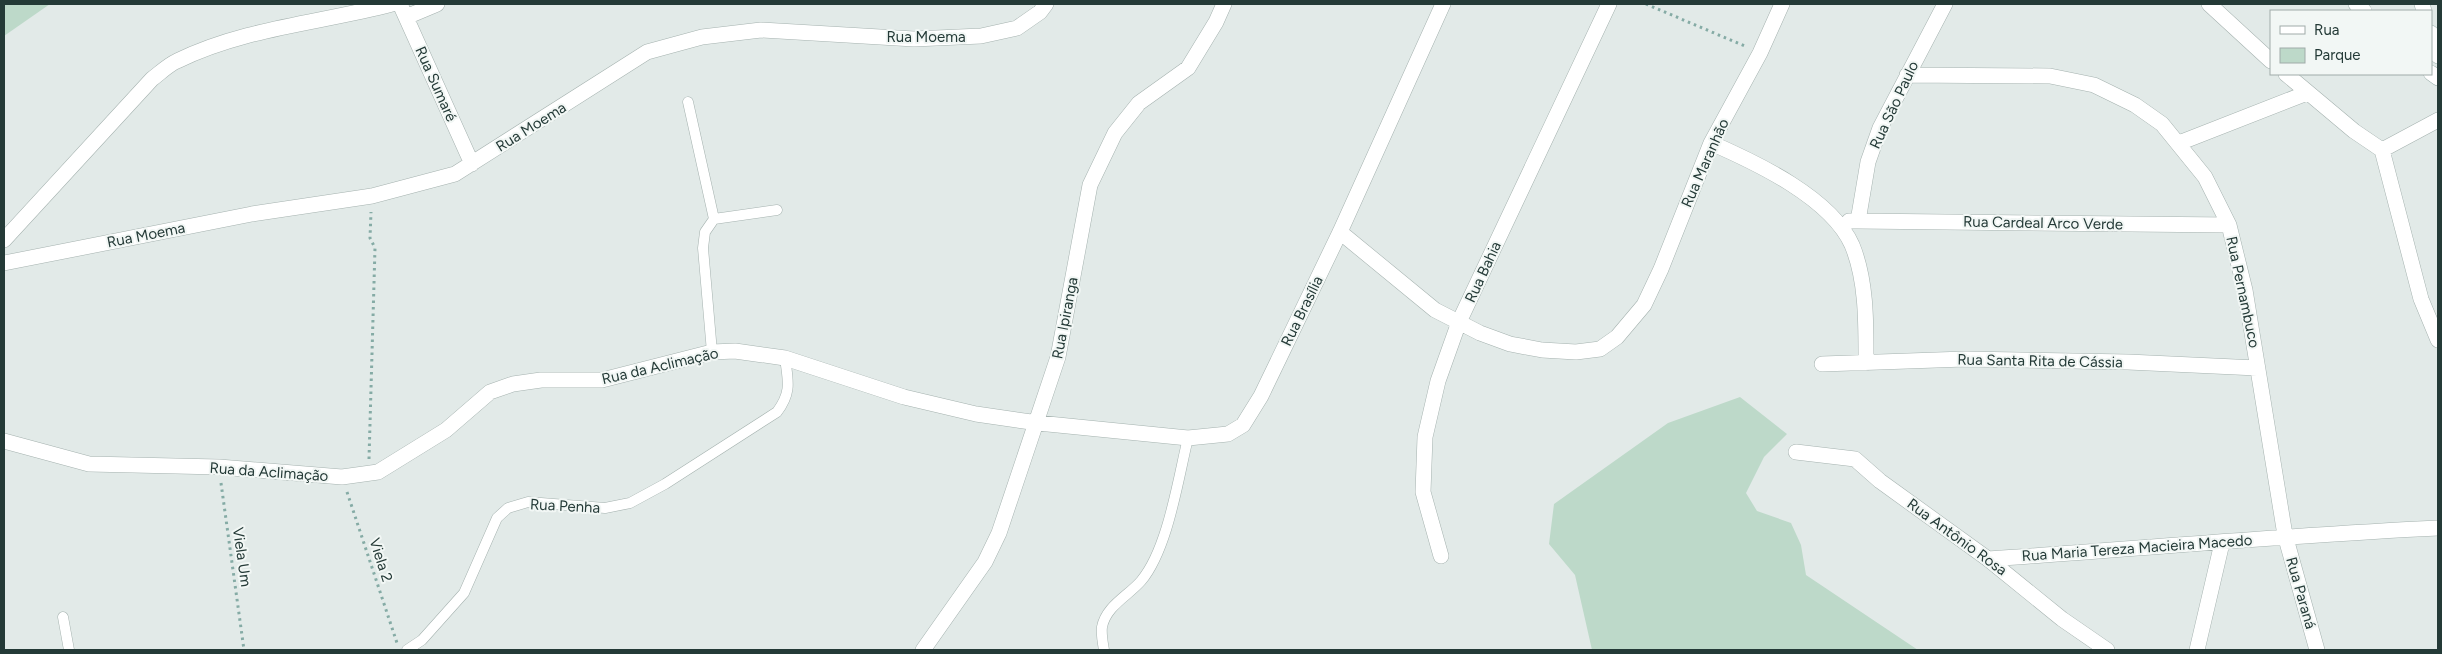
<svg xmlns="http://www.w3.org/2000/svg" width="2442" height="654" viewBox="0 0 2442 654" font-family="Figtree,sans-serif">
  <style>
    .green { fill: #bdd9c9 }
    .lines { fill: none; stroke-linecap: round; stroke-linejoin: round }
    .lane-casing { stroke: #a5b2af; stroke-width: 11 }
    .street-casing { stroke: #a5b2af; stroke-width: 16 }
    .secondary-casing { stroke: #a2b5b1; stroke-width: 16 }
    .path { stroke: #85aba5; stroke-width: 3; stroke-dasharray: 2.5 4; stroke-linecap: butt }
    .lane { stroke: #fff; stroke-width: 10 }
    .street { stroke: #fff; stroke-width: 15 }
    .secondary { stroke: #fff; stroke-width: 15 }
    .labels { text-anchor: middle; stroke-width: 4; stroke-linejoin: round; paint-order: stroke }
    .street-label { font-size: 15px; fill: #243a37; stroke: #f2f7f5 }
  </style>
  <rect width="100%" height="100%" fill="#e2eae8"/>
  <path class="green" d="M 4,4 L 50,4 L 4,36 Z
    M 1740,397 L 1787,434 L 1764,457 L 1746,493 L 1757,511 L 1791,523 L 1801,545 L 1806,575 L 1918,650 L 1592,650 L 1575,575 L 1549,544 L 1554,504 L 1668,423 Z"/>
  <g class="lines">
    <g class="lane-casing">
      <path id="lane" d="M 688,102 L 714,219 L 705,232 L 703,248 L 712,352
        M 714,219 L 777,210
        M 63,617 L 69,650
        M 407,650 L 422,640 L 464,593 L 497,518 L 508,508 L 528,502 L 605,508 L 630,503 L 665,484 L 777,412 C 792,392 788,381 785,358
        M 1104,650 C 1103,644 1101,634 1102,627 C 1106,606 1128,596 1141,581 C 1168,549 1178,479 1188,438"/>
    </g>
    <g class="street-casing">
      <path id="street" d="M 400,4 L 472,164
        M 2209,4 L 2271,61
        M 406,17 L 437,4
        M 2286,74 L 2354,131 L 2382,150 L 2421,299 L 2438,340
        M 1907,75 L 2050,76 L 2094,85 L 2135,105 L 2162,124 L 2205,177 L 2229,225 L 2245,290 L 2285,535 L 2317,650
        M 1711,143 C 1757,163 1831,198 1852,245 C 1867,281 1866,325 1866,363
        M 2179,143 L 2307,93
        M 2382,150 L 2438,120
        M 1849,221 L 1858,221 L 1868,162 L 1880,128 L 1945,4
        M 1858,221 L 2229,225
        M 1340,232 L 1435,310 L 1480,333 L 1510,344 L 1542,350 L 1576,352 L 1600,349 L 1617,337 L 1644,305 L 1661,269 L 1711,143 L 1760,53 L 1782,4
        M 4,240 L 152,79 C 160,73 168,65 177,61 C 244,28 320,23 392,4
        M 4,263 L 252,214 L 372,196 L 455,174 L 647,52 L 702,37 L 761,30 L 914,39 L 981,36 L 1017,28 L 1040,12 L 1046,4
        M 1822,364 L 1965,359 L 2128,362 L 2257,368
        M 4,441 L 89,464 L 219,467 L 342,477 L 378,472 L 446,430 L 490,392 L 513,384 L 541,380 L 602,380 L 712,352 L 735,351 L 785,358 L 904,397 L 976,414 L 1038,423 L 1188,438 L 1228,434 L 1243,425 L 1261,396 L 1340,232 L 1443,4
        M 1796,452 L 1855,459 L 1880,481 L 1988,559 L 2062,619 L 2107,650
        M 1441,556 L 1423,492 L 1425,437 L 1438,381 L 1459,322 L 1609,4
        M 1988,559 C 2138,549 2288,535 2438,528
        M 923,650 L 985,562 L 999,533 L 1058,357 L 1090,185 L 1115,133 L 1139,103 L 1188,68 L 1216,22 L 1224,4
        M 2197,650 L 2222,543"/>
    </g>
    <g class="secondary-casing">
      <path id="secondary" d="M 2356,4 L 2364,11
        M 2422,4 L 2424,11
        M 2431,33 L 2438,56
        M 2431,73 L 2438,78"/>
    </g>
    <path class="path" d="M 1646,4 L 1747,47
      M 369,459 L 375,248 L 370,238 L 371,212
      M 221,483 L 244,650
      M 347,492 L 397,643"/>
    <use href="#lane" class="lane"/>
    <use href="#street" class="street"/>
    <use href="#secondary" class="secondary"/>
  </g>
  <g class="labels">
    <g class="street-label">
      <text x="926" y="42">Rua Moema</text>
      <text transform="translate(436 84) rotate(66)" y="5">Rua Sumaré</text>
      <text transform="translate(1894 105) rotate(-65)" y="5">Rua São Paulo</text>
      <text transform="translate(531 127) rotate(-32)" y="5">Rua Moema</text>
      <text transform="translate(1705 163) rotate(-66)" y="5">Rua Maranhão</text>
      <text transform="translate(2043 223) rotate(1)" y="5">Rua Cardeal Arco Verde</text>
      <text transform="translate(146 235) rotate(-11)" y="5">Rua Moema</text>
      <text transform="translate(1483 272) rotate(-65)" y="5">Rua Bahia</text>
      <text transform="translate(2243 292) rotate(78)" y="5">Rua Pernambuco</text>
      <text transform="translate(1302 311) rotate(-64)" y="5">Rua Brasília</text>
      <text transform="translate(1065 318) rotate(-79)" y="5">Rua Ipiranga</text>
      <text transform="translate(2040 361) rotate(1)" y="5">Rua Santa Rita de Cássia</text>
      <text transform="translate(660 366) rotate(-13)" y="5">Rua da Aclimação</text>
      <text transform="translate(269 472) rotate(4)" y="5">Rua da Aclimação</text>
      <text transform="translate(565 506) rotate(3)" y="5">Rua Penha</text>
      <text transform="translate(1957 537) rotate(36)" y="5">Rua Antônio Rosa</text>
      <text transform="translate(2137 548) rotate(-4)" y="5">Rua Maria Tereza Macieira Macedo</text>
      <text transform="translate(242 557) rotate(82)" y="5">Viela Um</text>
      <text transform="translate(381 560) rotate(72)" y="5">Viela 2</text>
      <text transform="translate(2301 593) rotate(74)" y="5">Rua Paraná</text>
    </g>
  </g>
  <rect width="2442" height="654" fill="none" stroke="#243a37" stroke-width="10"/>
  <rect x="2270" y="10" width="162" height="65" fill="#f2f7f5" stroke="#a0aba9"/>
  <rect x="2280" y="26" width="25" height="8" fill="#ffffff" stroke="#a0aba9"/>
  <text x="2314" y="35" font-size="15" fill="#243a37">Rua</text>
  <rect x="2280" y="48" width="25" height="15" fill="#bdd9c9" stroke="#a0aba9"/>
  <text x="2314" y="60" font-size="15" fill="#243a37">Parque</text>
</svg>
